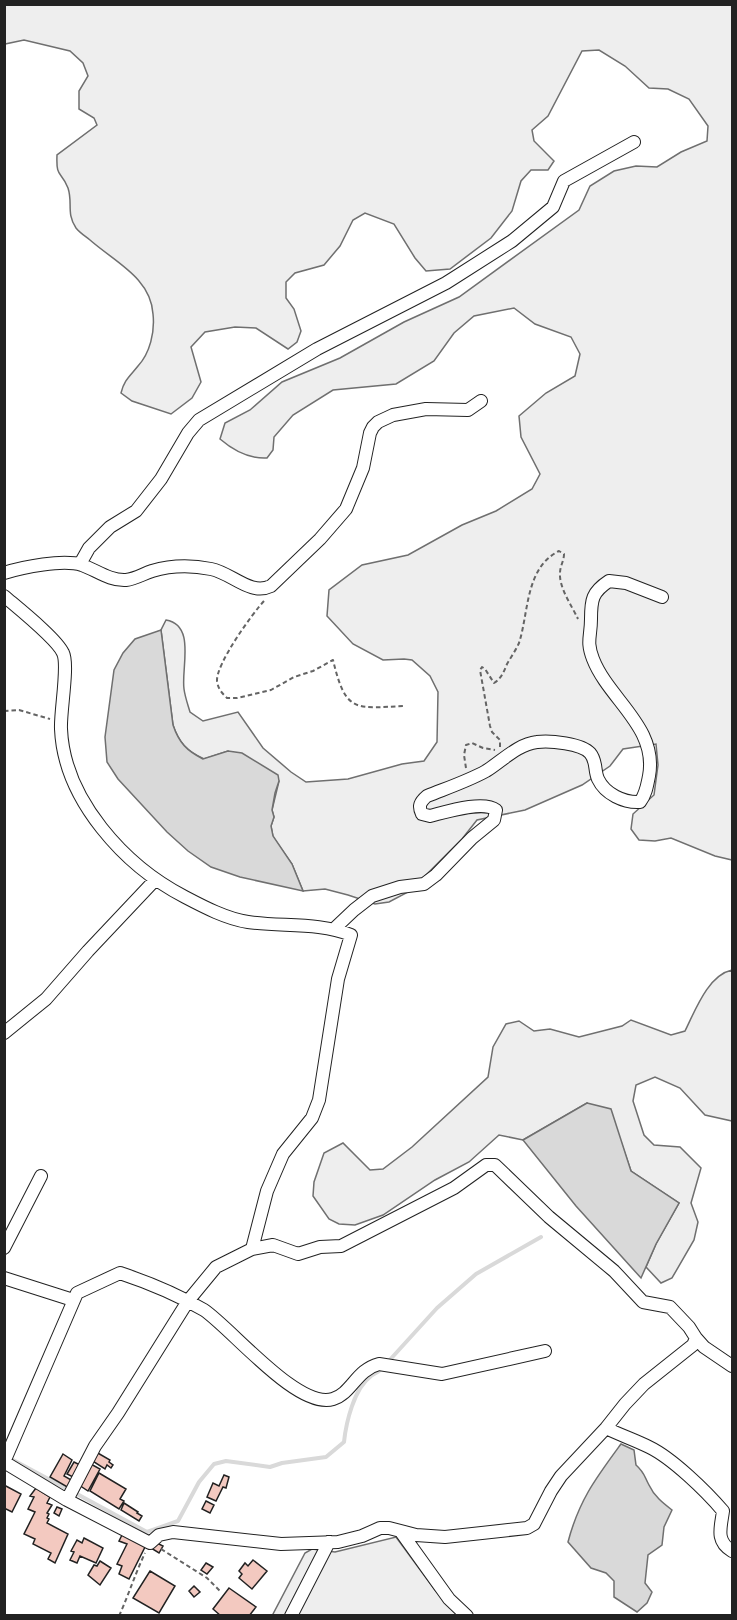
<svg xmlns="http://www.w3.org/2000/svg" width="737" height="1620" viewBox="0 0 737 1620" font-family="'Fira Sans Condensed',sans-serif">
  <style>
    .green { fill: #eee; stroke: #6f6f6f; stroke-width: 1.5 }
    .water { fill: #d9d9d9; stroke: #6f6f6f; stroke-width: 1.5 }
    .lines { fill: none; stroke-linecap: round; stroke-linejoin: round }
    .stream { stroke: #d9d9d9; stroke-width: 4 }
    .building { fill: #f3c9c0; stroke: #222; stroke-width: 1.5 }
    .street-casing { stroke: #222; stroke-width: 14 }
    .path { stroke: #646464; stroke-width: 2; stroke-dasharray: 4.5 3; stroke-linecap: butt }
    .street { stroke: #fff; stroke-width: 12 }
  </style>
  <rect width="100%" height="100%" fill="#fff"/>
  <path class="green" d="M 5,5 L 732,5 L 732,860 L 715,856 L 671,838 L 655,841 L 639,840 L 631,829 L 633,814 L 654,795 L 658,765 L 656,744 L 623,749 L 610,766 L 582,785 L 525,810 L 477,820 L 462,839 L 410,891 L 389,902 L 375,904 L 348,895 L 325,889 L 303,891 L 292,864 L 273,837 L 271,826 L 274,817 L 272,810 L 279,781 L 228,751 L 204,759 C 187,751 179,743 173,725 L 161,630 L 166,620 C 196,625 181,668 184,689 C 185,697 188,705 190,712 L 203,721 L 238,712 L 263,748 L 291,772 L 306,782 L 348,779 L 402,764 L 424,761 L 437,742 L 438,692 L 430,676 L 412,660 L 404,659 L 383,660 L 353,644 L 327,616 L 329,590 L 362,565 L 408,555 L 462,525 L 496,511 L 532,489 L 540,474 L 521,437 L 519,416 L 546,393 L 575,376 L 580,354 L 571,337 L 535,324 L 514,308 L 474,316 L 454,333 L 434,361 L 396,384 L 333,390 L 293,415 L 274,437 L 273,450 L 267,458 C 249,459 234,451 220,439 L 225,423 L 250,410 L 282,382 L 340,358 L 404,322 L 459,297 L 579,210 L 590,186 L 614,171 L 636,166 L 657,167 L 681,152 L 707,141 L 708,126 L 689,99 L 668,89 L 649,88 L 625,66 L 599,50 L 582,51 L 548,116 L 532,130 L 534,141 L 554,161 L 548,170 L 531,170 L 521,181 L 512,211 L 491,238 L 450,269 L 426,271 L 415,258 L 394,224 L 365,213 L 353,220 L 340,246 L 324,265 L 295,273 L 286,282 L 286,298 L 294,309 L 301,331 L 297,342 L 288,349 L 256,328 L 235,327 L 205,332 L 191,347 L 201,382 L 192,398 L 171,414 L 132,401 L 121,393 C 124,380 130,376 138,366 C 150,353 155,332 153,314 C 151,278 115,262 90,240 C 85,236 80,233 76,228 C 66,213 73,203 68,188 C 61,170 56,179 57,155 L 97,125 L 94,118 L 79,109 L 79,91 L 88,76 L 83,63 L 70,51 L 24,40 L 5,44 Z
    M 732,970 L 732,1121 L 705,1115 L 680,1088 L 655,1077 L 636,1085 L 633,1101 L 644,1135 L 654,1145 L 680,1147 L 701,1168 L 691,1203 L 698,1222 L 694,1240 L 672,1278 L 661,1283 L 646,1267 L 656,1244 L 679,1203 L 631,1171 L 621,1142 L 587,1103 L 523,1140 L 499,1135 L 469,1162 L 435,1180 L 383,1215 L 355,1225 L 339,1224 L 329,1219 L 313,1196 L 314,1182 L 324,1153 L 343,1143 L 370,1170 L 383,1169 L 412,1147 L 488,1077 L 493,1047 L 506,1024 L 519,1021 L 534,1031 L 550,1029 L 579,1037 L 622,1026 L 631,1020 L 671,1035 L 685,1031 C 695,1011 708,975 732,970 Z
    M 396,1537 L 435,1590 L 458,1616 L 272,1616 L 305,1553 L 312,1549 L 335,1552 Z"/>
  <path class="water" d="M 161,630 L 173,725 C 179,743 187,751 203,759 L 228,751 L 242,753 L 278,775 L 279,781 L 275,793 L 272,810 L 274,817 L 271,826 L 273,836 L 292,864 L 303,891 L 240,877 L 211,867 L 188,851 L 167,832 L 118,779 L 107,762 L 105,737 L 114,670 L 123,653 L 135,639 Z
    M 587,1103 L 611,1109 L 631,1171 L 679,1203 L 656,1244 L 641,1278 L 576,1206 L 523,1140 Z
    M 621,1444 L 634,1450 L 636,1465 C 645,1473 644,1476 649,1485 C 654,1496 663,1503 672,1510 L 664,1527 L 662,1545 L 648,1555 L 645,1583 L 652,1592 L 647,1603 L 637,1612 L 614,1597 L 614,1581 L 606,1573 L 591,1568 L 568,1542 C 579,1500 596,1478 621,1444 Z"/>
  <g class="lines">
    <path class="stream" d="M 387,1363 L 437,1308 L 476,1274 L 541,1237
      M 13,1460 L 67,1489
      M 77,1494 L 147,1532 L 178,1521 L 199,1482 L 214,1464 L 226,1461 L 270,1467 L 282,1463 L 326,1457 L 344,1442 C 346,1423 354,1388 371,1376 C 375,1373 378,1373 382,1368"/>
  </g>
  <path class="building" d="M 96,1452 L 110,1460 L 109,1462 L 113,1465 L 111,1468 L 107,1465 L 105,1469 L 91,1460 Z
    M 63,1454 L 72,1460 L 64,1476 L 73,1481 L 69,1488 L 50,1477 Z
    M 74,1462 L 82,1466 L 75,1478 L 67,1474 Z
    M 89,1463 L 100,1469 L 88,1491 L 79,1485 Z
    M 99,1473 L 126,1489 L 120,1499 L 124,1501 L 119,1509 L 90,1491 Z
    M 224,1475 L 229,1477 L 226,1488 L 223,1487 L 216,1501 L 207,1497 L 213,1483 L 219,1486 Z
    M 4,1485 L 21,1494 L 12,1512 L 4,1508 Z
    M 36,1488 L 50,1497 L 47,1503 L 52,1505 L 47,1513 L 49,1514 L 47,1518 L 49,1519 L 47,1523 L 68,1534 L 55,1563 L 48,1559 L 51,1553 L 33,1544 L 35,1539 L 24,1534 L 35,1512 L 28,1509 L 34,1497 L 30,1496 Z
    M 206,1501 L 214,1505 L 210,1513 L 202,1509 Z
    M 124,1503 L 138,1512 L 137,1513 L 142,1516 L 139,1521 L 121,1510 Z
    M 57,1507 L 62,1509 L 59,1516 L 54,1513 Z
    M 124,1531 L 147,1543 L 129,1579 L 119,1574 L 122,1566 L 117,1564 L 127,1544 L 119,1541 Z
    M 84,1538 L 103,1548 L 96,1563 L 80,1556 L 77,1563 L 70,1560 L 74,1552 L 71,1551 L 77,1540 L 82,1543 Z
    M 155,1542 L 163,1546 L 159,1553 L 151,1548 Z
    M 253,1560 L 267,1571 L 252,1589 L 239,1578 L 242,1574 L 239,1571 L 245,1563 L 248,1566 Z
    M 100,1561 L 111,1568 L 100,1585 L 88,1575 L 94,1565 L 97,1566 Z
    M 206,1563 L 213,1567 L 207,1574 L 201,1570 Z
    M 150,1571 L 175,1586 L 159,1613 L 133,1598 Z
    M 194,1586 L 200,1592 L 194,1597 L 189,1591 Z
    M 229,1588 L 256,1607 L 249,1616 L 221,1616 L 213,1609 Z"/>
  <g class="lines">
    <g class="street-casing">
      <path id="street" d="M 80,564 L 89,548 L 110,527 L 136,511 L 161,479 L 188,433 L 199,420 L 317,349 L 446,283 L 512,241 L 553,207 L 564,181 L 634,142
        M 4,573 C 23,567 63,559 82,565 C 96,570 110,581 126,580 C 135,579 143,574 152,571 C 172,565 191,565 211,569 C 232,573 250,596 271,586 L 320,539 L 346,509 L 363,468 L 370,433 L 373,427 L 378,422 L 393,415 L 426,409 L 468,410 L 481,401
        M 4,596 C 18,608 57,639 63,653 C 69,665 60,712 61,729 C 64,800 125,866 185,897 C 204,907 227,919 248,922 C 282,927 319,922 351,935 L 338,979 L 319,1100 L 312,1118 L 283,1154 L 267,1191 L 252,1249
        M 335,928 L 354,910 L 372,896 L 400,887 L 424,884 L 436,875 L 472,838 L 494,820 L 496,810 C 483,800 446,812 430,816 L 422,814 C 418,806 420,802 427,796 C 447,788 468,781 486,771 C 502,761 518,744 537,742 C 550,740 582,744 590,753 C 597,761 594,770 598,779 C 605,794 624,803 640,802 C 646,794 647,786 649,776 C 658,727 609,700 593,659 C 586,641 591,637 591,619 C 591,600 592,592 609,581 L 626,583 L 662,597
        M 4,1033 L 46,999 L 88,951 L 155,880
        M 4,1248 L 41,1176
        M 4,1278 L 73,1300
        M 606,1428 C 620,1435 635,1440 649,1447 C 672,1458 706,1491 723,1511 C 721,1527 715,1541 732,1551
        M 4,1462 L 67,1500 L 150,1543 L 159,1535 L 173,1532 L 281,1544 L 338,1542 L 362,1536 L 380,1528 L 389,1528 L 416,1535 L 445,1537 L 527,1528 L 534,1524 L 551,1491 L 561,1476 L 606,1428 L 625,1404 L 644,1384 L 693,1345 L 696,1338
        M 4,1462 L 77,1293 L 120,1273 C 147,1282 180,1296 204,1310 C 232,1329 298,1410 333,1399 C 352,1393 356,1370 379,1364 L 442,1374 L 545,1351
        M 67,1500 L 95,1446 L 118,1413 L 188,1301 L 216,1267 L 252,1249 L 273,1245 L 298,1254 L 320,1247 L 341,1246 L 454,1188 L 486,1165 L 495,1165 L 549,1217 L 614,1271 L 643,1302 L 670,1307 L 689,1327 L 696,1338 L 704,1347 L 732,1366
        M 401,1532 L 449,1599 L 467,1616
        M 291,1616 L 329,1542"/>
    </g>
    <path class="path" d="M 264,601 C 252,614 216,664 217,681 C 218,689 222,693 227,698 L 237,698 L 271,690 L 294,677 L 313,671 L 333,660 C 346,714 355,708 405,706
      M 4,711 L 19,710 L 50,719
      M 500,747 L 500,740 L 492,732 L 490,726 L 480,670 L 482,667 L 485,669 L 494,683 C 502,678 504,671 507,664 C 511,657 516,650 519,643 C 529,612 525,568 559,551 L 564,554 C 564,561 560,566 560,573 C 559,588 572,606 578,619
      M 466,768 L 464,755 L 466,745 L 472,743 L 483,748 L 495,750
      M 161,1549 L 207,1578 L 221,1592
      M 119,1616 C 129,1594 135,1574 145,1553"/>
    <use href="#street" class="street"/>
  </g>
  <rect width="737" height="1620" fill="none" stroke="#222222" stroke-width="12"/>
</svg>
